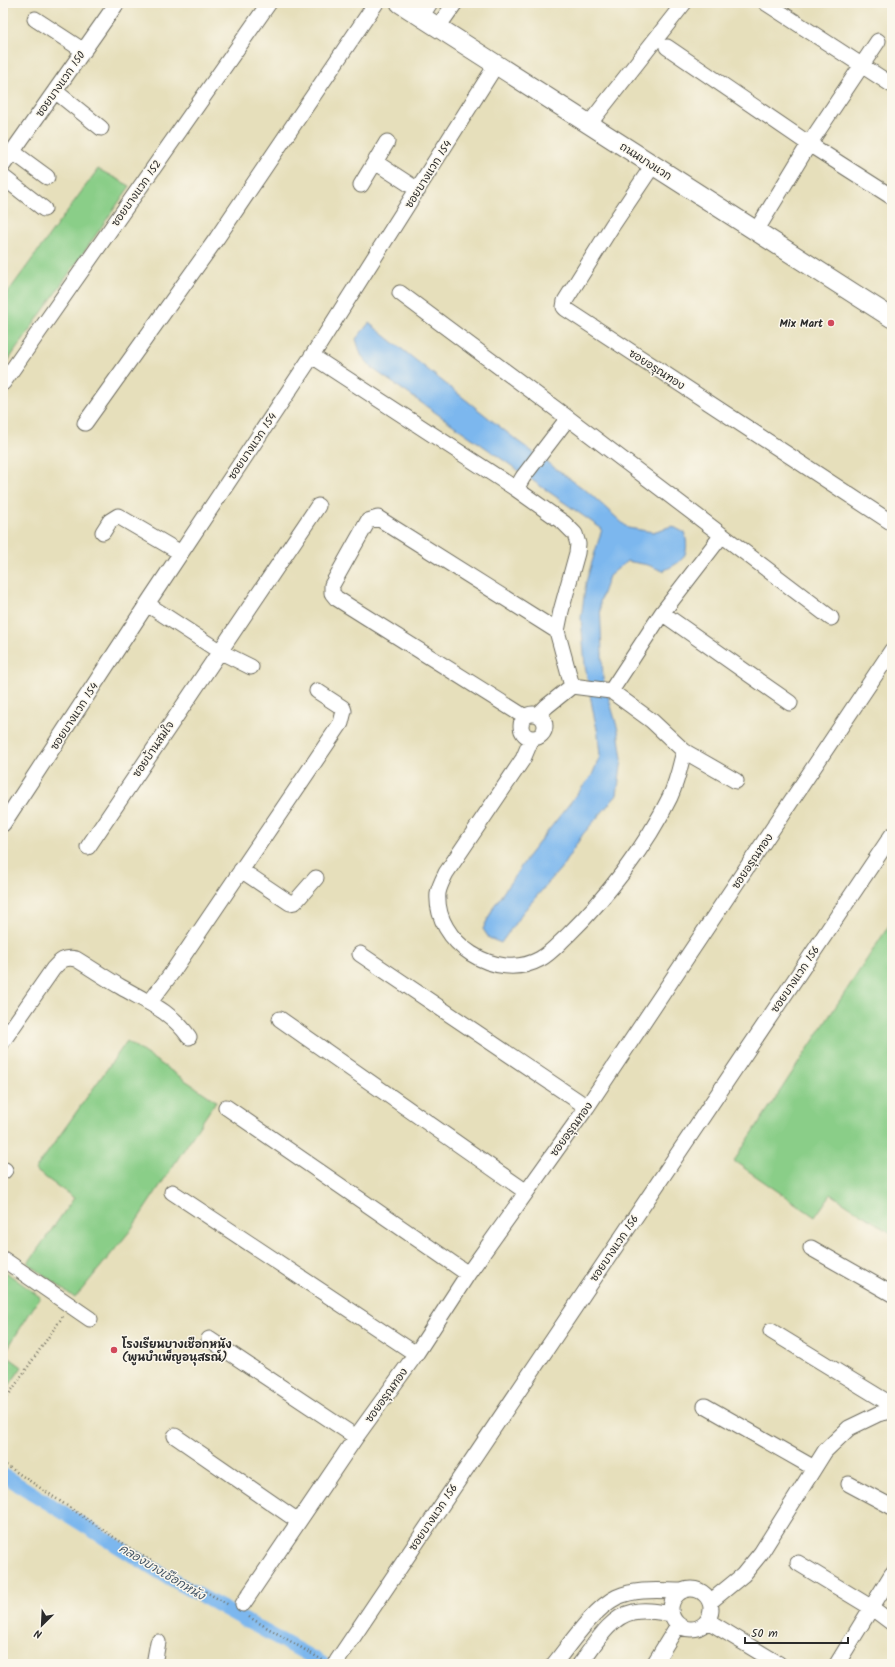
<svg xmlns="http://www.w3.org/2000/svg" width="895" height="1667" viewBox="0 0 895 1667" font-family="Kalam,'Playpen Sans Thai',sans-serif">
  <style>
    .green { fill: #8ace88; stroke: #5a7c5a }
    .water { fill: #7cb7ee; stroke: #54718c }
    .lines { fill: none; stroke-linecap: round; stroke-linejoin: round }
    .canal { stroke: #7cb7ee; stroke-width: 14 }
    .minor-casing { stroke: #6c6a5d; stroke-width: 17 }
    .major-casing { stroke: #6c6a5d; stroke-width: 21 }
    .path { stroke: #6c6a5d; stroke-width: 2.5; stroke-dasharray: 1 3; stroke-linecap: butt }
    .minor { stroke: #fff; stroke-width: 15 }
    .major { stroke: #fff; stroke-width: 19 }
    .poi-dot { fill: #d1495b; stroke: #fbf7ec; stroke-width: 1.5 }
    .labels { text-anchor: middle; stroke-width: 3; stroke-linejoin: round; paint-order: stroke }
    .street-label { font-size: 11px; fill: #2b2b2b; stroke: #fbf7ec }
    .poi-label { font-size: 11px; font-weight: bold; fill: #2b2b2b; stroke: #fbf7ec; text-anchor: end }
    .water-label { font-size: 12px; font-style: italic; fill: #435566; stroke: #fbf7ec }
  </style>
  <rect width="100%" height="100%" fill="#fbf7ec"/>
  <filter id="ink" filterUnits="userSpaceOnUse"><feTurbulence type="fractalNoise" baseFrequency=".025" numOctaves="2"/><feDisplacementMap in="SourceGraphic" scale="8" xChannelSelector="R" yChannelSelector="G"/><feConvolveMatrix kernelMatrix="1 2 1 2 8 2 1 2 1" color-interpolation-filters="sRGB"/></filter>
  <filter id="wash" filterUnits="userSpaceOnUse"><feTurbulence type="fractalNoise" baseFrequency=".012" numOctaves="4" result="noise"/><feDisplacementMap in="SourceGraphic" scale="16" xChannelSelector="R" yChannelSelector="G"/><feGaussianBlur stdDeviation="0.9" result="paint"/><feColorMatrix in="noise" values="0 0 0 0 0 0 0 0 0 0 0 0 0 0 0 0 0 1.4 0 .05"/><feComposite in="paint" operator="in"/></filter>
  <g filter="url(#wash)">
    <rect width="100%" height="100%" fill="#e6dfbb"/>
    <path class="green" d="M 98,169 L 130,186 L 3,368 L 3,299 Z
      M 892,921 L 892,1234 L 831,1194 L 815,1217 L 734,1161 Z
      M 127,1041 L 216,1101 L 130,1231 L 75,1298 L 28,1263 L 74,1198 L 35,1170 Z
      M 3,1270 L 40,1297 L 4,1354 L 22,1367 L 3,1394 Z"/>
    <path class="water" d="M 369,323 L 519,442 L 588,492 L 628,528 L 653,532 L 672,526 L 685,533 C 690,557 683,561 663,571 L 648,565 L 627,561 L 609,576 L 600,602 L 603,678 L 618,730 L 622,759 L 617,795 L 583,834 L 562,867 L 523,912 L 501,943 L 489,938 L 483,929 L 494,906 L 529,855 L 592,775 L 600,756 L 598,734 L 593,711 L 585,666 L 581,618 L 586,582 L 602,529 L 373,369 L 361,355 L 356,339 Z"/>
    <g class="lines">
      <path class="canal" d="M 3,1475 L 167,1577 L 324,1664"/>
    </g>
  </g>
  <g filter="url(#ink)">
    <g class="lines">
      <g class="minor-casing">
        <path id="minor" d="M 766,3 L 892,85
          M 421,17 L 430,3
          M 35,19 L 84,51
          M 438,27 L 455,3
          M 667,47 L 809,144 L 892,197
          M 55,91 L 101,128
          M 589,124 L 684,3
          M 13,152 L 47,177
          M 375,162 L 418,190
          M 3,165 L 117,3
          M 653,165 L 612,226 L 565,301 L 564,307 L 566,309 L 892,523
          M 3,177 L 44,209
          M 361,185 L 387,142
          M 756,231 L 809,144 L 878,41
          M 400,293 L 568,418 L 831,618
          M 312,356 L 516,489 L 564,523 L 575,534 L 578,544 L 577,553 L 561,611 L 557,631 L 572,686 L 611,691 L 662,613 L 722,535
          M 3,383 L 269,3
          M 85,423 L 217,238 L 376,3
          M 516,489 L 523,477 L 568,418
          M 103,532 L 110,521 L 118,516 L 181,553
          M 147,604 L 219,651 L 251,667
          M 662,613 L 790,703
          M521 726a12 12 0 1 1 24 0a12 12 0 1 1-24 0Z
          M 538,715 L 547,706 L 572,686
          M 525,717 L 336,598 L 332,593 L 332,585 L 368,521 L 378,518 L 557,631
          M 532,738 L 523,759 L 446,873 C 443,879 439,887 438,893 C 434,943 497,983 540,959 C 551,953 559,943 568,935 C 606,898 647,845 670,797 C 677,782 680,767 684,751 L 652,721 L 611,691
          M 684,751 L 736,781
          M 3,824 L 147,604 L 312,356 L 496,65
          M 88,847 L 318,506
          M 241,870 L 290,903 L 295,902 L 316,878
          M 360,954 L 587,1107
          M 150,1002 L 171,974 L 341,723 L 344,711 L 343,708 L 317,691
          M 280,1019 L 525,1191
          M 3,1041 L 53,969 C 60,961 65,956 76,959 C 91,968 105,978 121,987 C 147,1002 171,1011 189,1037
          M 226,1107 L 468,1274
          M 3,1172 L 5,1170
          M 172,1192 L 416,1354
          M 811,1248 L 892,1294
          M 3,1259 L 90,1319
          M 771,1331 L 892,1405
          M 209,1339 L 356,1437
          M 705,1406 L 814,1468
          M 175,1436 L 298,1521
          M 849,1484 L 892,1507
          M 798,1563 L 872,1608 L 892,1623
          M671 1609a20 20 0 1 1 40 0a20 20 0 1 1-40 0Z
          M 710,1602 L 743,1575 L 761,1553 L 825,1451 L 849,1428 L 878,1414 L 892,1411
          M 243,1604 L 356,1437 L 416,1354 L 468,1274 L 587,1107 L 892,650
          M 708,1621 L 779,1664
          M 337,1661 L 892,835
          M 154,1664 L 158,1642
          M 554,1664 C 570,1644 594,1608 617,1597 C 637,1588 661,1591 682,1591
          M 580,1664 C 594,1646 609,1617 633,1612 C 645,1609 659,1612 671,1614
          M 654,1664 L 678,1625
          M 837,1664 L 892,1574"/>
      </g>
      <g class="major-casing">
        <path id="major" d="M 400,3 L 892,318"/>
      </g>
      <path class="path" d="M 3,1403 L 63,1316
        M 3,1463 L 139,1554 L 229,1605
        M 249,1617 L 324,1661"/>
      <use href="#minor" class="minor"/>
      <use href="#major" class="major"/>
    </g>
  </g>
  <g class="poi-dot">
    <circle cx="831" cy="323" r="4"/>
    <circle cx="114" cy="1350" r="4"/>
  </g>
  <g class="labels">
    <g class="street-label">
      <text transform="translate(60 84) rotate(-55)" y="4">ซอยบางแวก 150</text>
      <text transform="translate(646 161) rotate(33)" y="4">ถนนบางแวก</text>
      <text transform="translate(428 174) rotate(-58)" y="4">ซอยบางแวก 154</text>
      <text transform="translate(136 193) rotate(-55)" y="4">ซอยบางแวก 152</text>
      <text transform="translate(657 369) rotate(33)" y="4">ซอยอรุณทอง</text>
      <text transform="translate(252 446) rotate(-56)" y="4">ซอยบางแวก 154</text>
      <text transform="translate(74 716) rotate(-57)" y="4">ซอยบางแวก 154</text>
      <text transform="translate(153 749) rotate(-56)" y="4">ซอยบ้านสมใจ</text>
      <text transform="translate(752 861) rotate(-56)" y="4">ซอยอรุณทอง</text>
      <text transform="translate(795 979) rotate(-56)" y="4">ซอยบางแวก 156</text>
      <text transform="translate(571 1129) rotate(-54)" y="4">ซอยอรุณทอง</text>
      <text transform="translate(614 1248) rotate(-56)" y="4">ซอยบางแวก 156</text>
      <text transform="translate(386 1395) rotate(-54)" y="4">ซอยอรุณทอง</text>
      <text transform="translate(433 1517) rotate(-56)" y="4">ซอยบางแวก 156</text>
    </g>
    <g class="poi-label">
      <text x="823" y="327">Mix Mart</text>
      <text x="122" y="1348" text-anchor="start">โรงเรียนบางเชือกหนัง<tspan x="122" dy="13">(พูนบำเพ็ญอนุสรณ์)</tspan></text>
    </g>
    <g class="water-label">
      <text transform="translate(162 1572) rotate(31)" y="4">คลองบางเชือกหนัง</text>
    </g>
  </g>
  <rect width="895" height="1667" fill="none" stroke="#fbf7ec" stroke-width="16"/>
  <g transform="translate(42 1625) rotate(204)" stroke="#fbf7ec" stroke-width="3" paint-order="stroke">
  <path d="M0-3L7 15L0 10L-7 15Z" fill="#2b2b2b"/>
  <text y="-6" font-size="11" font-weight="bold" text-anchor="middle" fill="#2b2b2b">N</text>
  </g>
  <path d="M745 1637v6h103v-6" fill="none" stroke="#2b2b2b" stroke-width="2"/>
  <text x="751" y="1637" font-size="12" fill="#2b2b2b" stroke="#fbf7ec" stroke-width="3" paint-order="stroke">50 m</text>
</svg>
